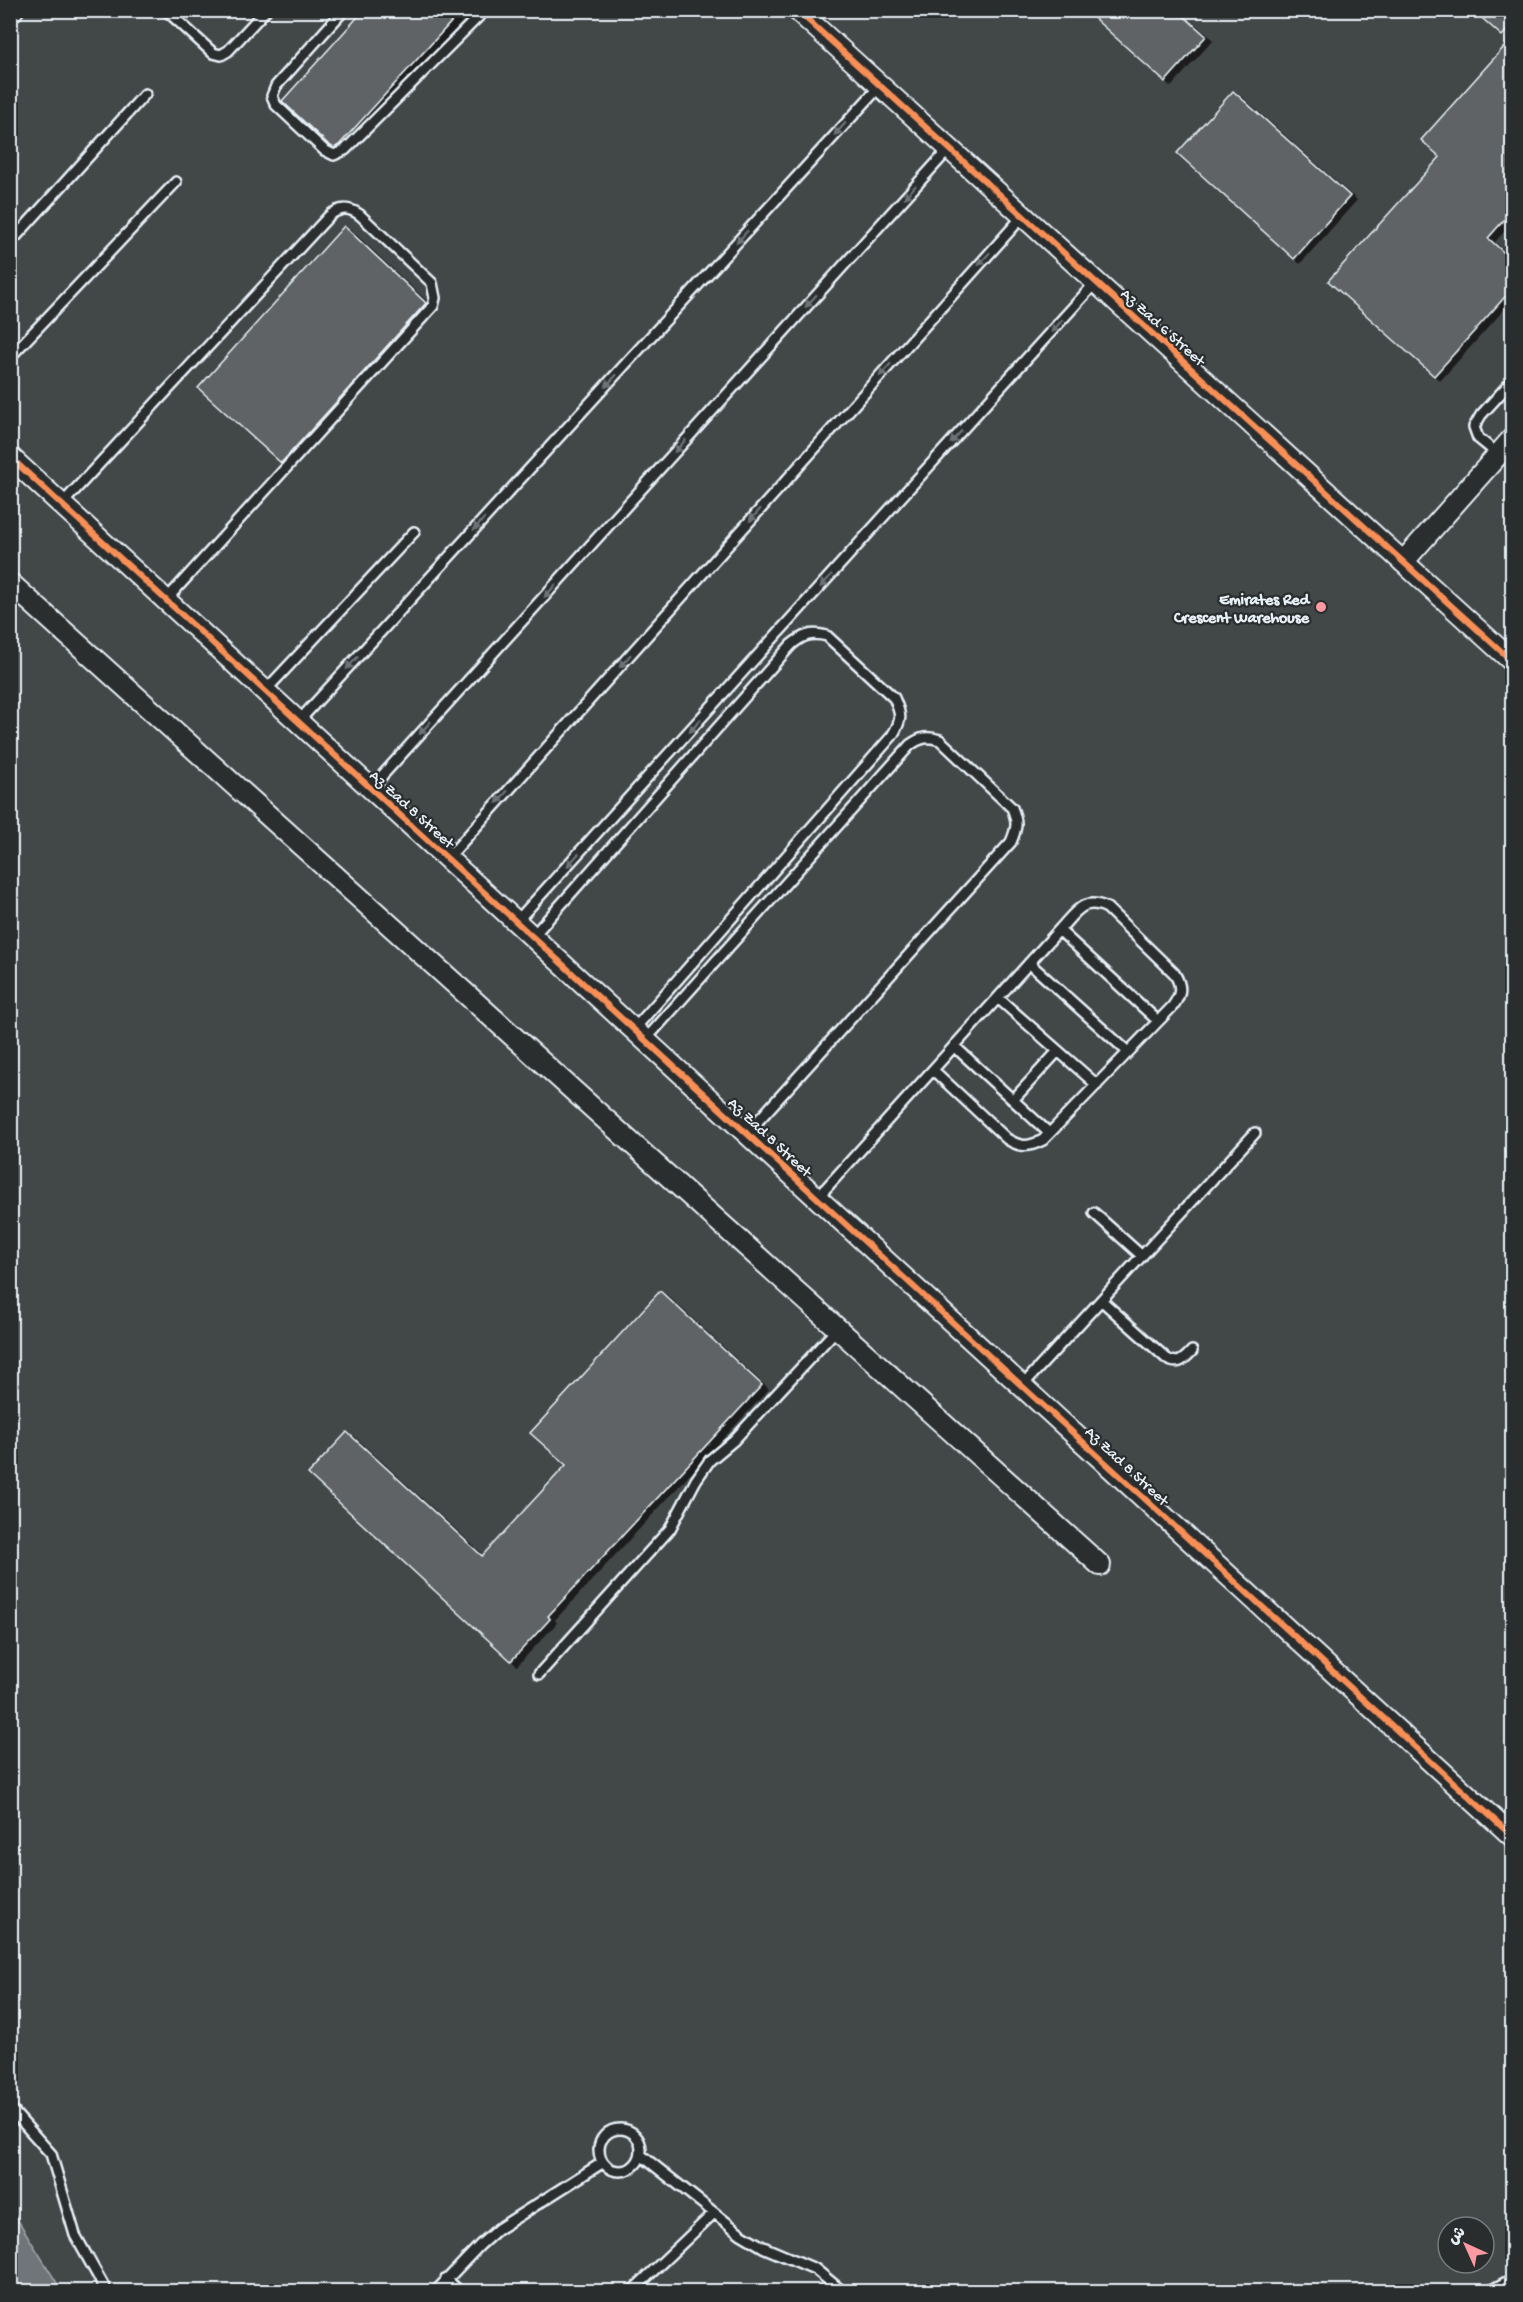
<svg xmlns="http://www.w3.org/2000/svg" width="1523" height="2302" font-family="'Gochi Hand','Playpen Sans Arabic',sans-serif">
	<style>
		.built { fill: #424647; fill-rule: evenodd }
		.water { fill: #707579; stroke: #a0a7ac; stroke-width: 1.5 }
		.building { fill: #5f6365; stroke: #e8f1f8; stroke-width: 1.5; filter: url(#shadow) }
		.lines { fill: none; stroke-linecap: round; stroke-linejoin: round }
		.service-casing { stroke: #e8f1f8; stroke-width: 14 }
		.minor-casing { stroke: #e8f1f8; stroke-width: 24 }
		.service { stroke: #2a2d2e; stroke-width: 9 }
		.minor { stroke: #2a2d2e; stroke-width: 20 }
		.cycleway-casing { stroke: #2a2d2e; stroke-width: 10 }
		.cycleway { stroke: #f78f57; stroke-width: 6 }
		.oneway { fill: #6c7275 }
		.poi-dot { fill: #ff9aa2; stroke: #2a2d2e; stroke-width: 2 }
		.labels { text-anchor: middle; stroke-width: 4.5; stroke-linejoin: round; paint-order: stroke }
		.street-label { font-size: 16px; fill: #e8f1f8; stroke: #2a2d2e }
		.poi-label { font-size: 16px; font-weight: bold; fill: #e8f1f8; stroke: #2a2d2e; text-anchor: end }
	</style>
	<defs>
		<filter id="shadow"><feDropShadow dx="6" dy="4" stdDeviation="0" flood-color="#0009"/></filter>
	</defs>
	<rect width="100%" height="100%" fill="#35393a"/>
	<filter id="ink" filterUnits="userSpaceOnUse"><feTurbulence type="fractalNoise" baseFrequency=".0167" numOctaves="2"/><feDisplacementMap in="SourceGraphic" scale="12" xChannelSelector="R" yChannelSelector="G"/><feConvolveMatrix kernelMatrix="1 2 1 2 8 2 1 2 1" color-interpolation-filters="sRGB"/></filter>
	<g filter="url(#ink)">
		<path class="built" d="M11,11H1512V2291H62L11,2209ZM1448,2227H1484V2263H1448Z"/>
		<path class="water" d="M10,2209H11L62,2291H11Z"/>
		<path class="building" d="M364,10H462L339,145L334,148L328,144L282,101Z
			M1085,10H1177L1206,36L1165,82Z
			M1473,10H1512V24L1502,36Z
			M1512,38V211L1488,238L1512,260V289L1434,376L1328,281L1440,157L1421,140Z
			M1233,91L1350,196L1294,259L1177,153Z
			M344,226L426,303L281,463L198,388Z
			M660,1291L762,1385L548,1616L550,1619L511,1661L308,1474L347,1432L482,1556L566,1465L530,1433Z"/>
		<g class="lines">
			<defs>
				<path id="service" d="M166,10L213,53L221,55L228,51L266,10
					M344,10L276,86L272,96L276,105L324,150L334,155L345,150L485,10
					M10,243L145,94
					M10,357L176,182
					M1499,455L1478,438L1474,427L1481,415L1512,381
					M62,504L329,216C340,207 349,207 360,215L432,283L435,298L433,306L166,600
					M265,691L414,532
					M298,722L880,86
					M371,788L949,149
					M448,858L1023,216
					M517,921L1096,282
					M1059,930L1158,1021
					M533,936L791,645C803,635 811,632 827,636L894,698C902,716 902,720 892,736L635,1028
					M1029,963L1128,1052
					M998,998L1097,1085
					M646,1039L910,745C921,737 928,736 940,740L1012,808C1018,822 1017,828 1011,842L748,1132
					M954,1046L1049,1133
					M1013,1100L1058,1051
					M818,1197L1059,930C1075,913 1083,896 1107,908L1174,973C1182,986 1182,994 1172,1007L1043,1140C1029,1147 1021,1148 1007,1139L933,1070
					M1094,1213L1142,1256
					M1101,1300L1167,1359C1179,1366 1184,1359 1192,1351
					M1022,1386L1255,1133
					M539,1674L670,1529L696,1480L710,1460L734,1440L838,1328
					M10,2108L51,2154L75,2235L107,2292
					M599 2150a21 21 0 1 1 42 0a21 21 0 1 1-42 0Z
					M641,2155L741,2234L763,2247L815,2269L843,2292
					M446,2279L460,2292
					M435,2292L480,2245L498,2229L602,2163
					M631,2292L714,2213
					M1488,2292L1512,2279"/>
				<path id="minor" d="M797,10L1512,661
					M10,13L13,10
					M10,457L1512,1836
					M1403,562L1512,439
					M10,583L1100,1565"/>
			</defs>
			<use href="#service" class="service-casing"/>
			<use href="#minor" class="minor-casing"/>
			<use href="#service" class="service"/>
			<use href="#minor" class="minor"/>
			<defs>
				<path id="cycleway" d="M797,10L1512,661
					M10,457L1512,1836"/>
			</defs>
			<use href="#cycleway" class="cycleway-casing"/>
			<use href="#cycleway" class="cycleway"/>
		</g>
		<defs><path id="oneway-solid" d="M-6-.8H1V-3.2L6.5 0L1 3.2V.8H-6Z" transform="scale(1.5)"/></defs>
		<g class="oneway">
			<use href="#oneway-solid" transform="translate(840 129) rotate(132)"/>
			<use href="#oneway-solid" transform="translate(910 192) rotate(132)"/>
			<use href="#oneway-solid" transform="translate(742 237) rotate(132)"/>
			<use href="#oneway-solid" transform="translate(984 259) rotate(132)"/>
			<use href="#oneway-solid" transform="translate(811 301) rotate(132)"/>
			<use href="#oneway-solid" transform="translate(1057 326) rotate(132)"/>
			<use href="#oneway-solid" transform="translate(885 370) rotate(132)"/>
			<use href="#oneway-solid" transform="translate(611 381) rotate(132)"/>
			<use href="#oneway-solid" transform="translate(956 437) rotate(132)"/>
			<use href="#oneway-solid" transform="translate(680 446) rotate(132)"/>
			<use href="#oneway-solid" transform="translate(755 515) rotate(132)"/>
			<use href="#oneway-solid" transform="translate(479 524) rotate(132)"/>
			<use href="#oneway-solid" transform="translate(826 581) rotate(132)"/>
			<use href="#oneway-solid" transform="translate(550 591) rotate(132)"/>
			<use href="#oneway-solid" transform="translate(625 661) rotate(132)"/>
			<use href="#oneway-solid" transform="translate(352 663) rotate(133)"/>
			<use href="#oneway-solid" transform="translate(695 726) rotate(132)"/>
			<use href="#oneway-solid" transform="translate(425 728) rotate(132)"/>
			<use href="#oneway-solid" transform="translate(502 797) rotate(132)"/>
			<use href="#oneway-solid" transform="translate(573 860) rotate(132)"/>
		</g>
	</g>
	<circle class="poi-dot" cx="1321" cy="607" r="6"/>
	<g class="labels">
		<g class="street-label">
			<text transform="translate(1164 326) rotate(42)" y="6">Az Zad 6 Street</text>
			<text transform="translate(413 808) rotate(42)" y="6">Az Zad 8 Street</text>
			<text transform="translate(771 1136) rotate(43)" y="6">Az Zad 8 Street</text>
			<text transform="translate(1128 1465) rotate(43)" y="6">Az Zad 8 Street</text>
		</g>
		<g class="poi-label">
			<text x="1309" y="604">Emirates Red<tspan x="1309" dy="18">Crescent Warehouse</tspan></text>
		</g>
	</g>
	<rect width="1523" height="2302" fill="none" stroke="#2a2d2e" stroke-width="36"/>
	<rect x="18" y="18" width="1487" height="2266" fill="none" stroke="#e8f1f8" stroke-width="2" filter="url(#ink)"/>
	<g transform="translate(1466 2245) rotate(315)"><circle r="28" fill="#2a2d2e" stroke="#767b7f" stroke-width="1.5"/>
	<path d="M0-4.5L10 22L0 15L-10 22Z" fill="#ff9aa2"/>
	<text y="-9" font-size="16" font-weight="bold" text-anchor="middle" fill="#e8f1f8">ش</text>
	</g>
</svg>
